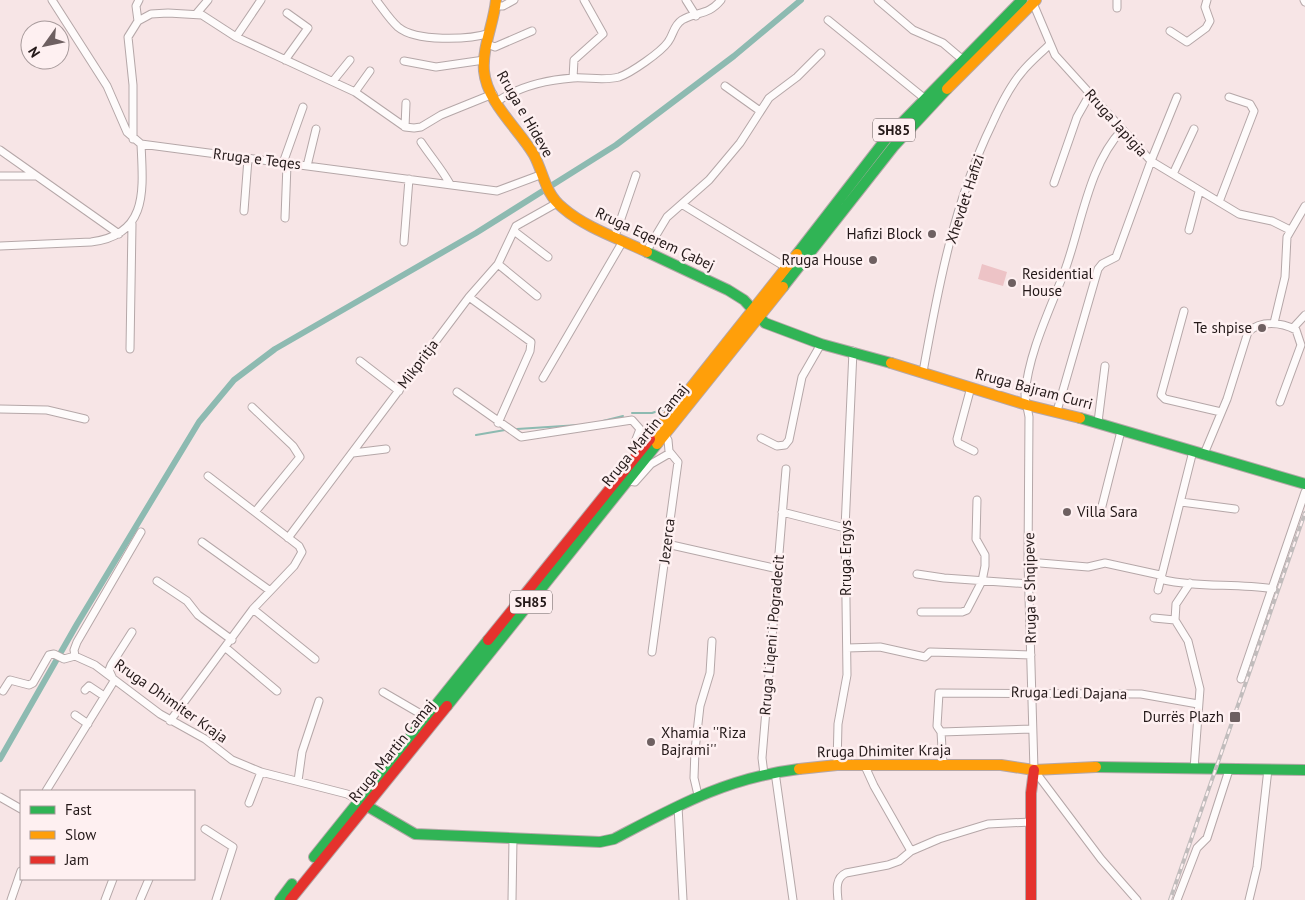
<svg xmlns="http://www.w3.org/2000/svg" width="1305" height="900" font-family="'PT Sans',sans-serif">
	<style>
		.green { fill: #edc3c6 }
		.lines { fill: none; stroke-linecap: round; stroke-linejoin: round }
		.stream { stroke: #8dbab1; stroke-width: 2 }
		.canal { stroke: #8dbab1; stroke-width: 6 }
		.street-casing { stroke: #b5a7a8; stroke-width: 9 }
		.fast-casing { stroke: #b5a7a8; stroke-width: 12 }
		.slow-casing { stroke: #b5a7a8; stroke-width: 12 }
		.jam-casing { stroke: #b5a7a8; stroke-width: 12 }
		.street { stroke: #fefbfb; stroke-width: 7 }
		.fast { stroke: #30b455; stroke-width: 10 }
		.slow { stroke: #ff9f0a; stroke-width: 10 }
		.jam { stroke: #e5322d; stroke-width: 10 }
		.rail-casing { stroke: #c1bcbc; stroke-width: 4 }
		.rail { stroke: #fef0f1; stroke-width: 2; stroke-dasharray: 5.5; stroke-linecap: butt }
		.poi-dot { fill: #6e6061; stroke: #fef0f1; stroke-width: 2 }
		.labels { text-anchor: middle; stroke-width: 5; stroke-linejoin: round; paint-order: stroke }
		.shield { fill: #fef0f1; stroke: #655a5a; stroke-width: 1 }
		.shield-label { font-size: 14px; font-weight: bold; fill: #241919 }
		.street-label { font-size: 15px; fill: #241919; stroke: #fef0f1 }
		.poi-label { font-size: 15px; fill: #241919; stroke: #fef0f1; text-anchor: end }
	</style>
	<rect width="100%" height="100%" fill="#f7e5e6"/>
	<path class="green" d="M982,264L1007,272L1003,286L978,279Z"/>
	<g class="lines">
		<path class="stream" d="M632,413H652L664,409
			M603,421L623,416
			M517,429L579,425
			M476,435L505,430"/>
		<path class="canal" d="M0,759L77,624L199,422L234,380L275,349L476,233L616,145L734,56L801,0"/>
		<defs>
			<path id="street" d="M52,0L107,86L127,132L141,144L497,191L540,175
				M376,0C383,9 390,20 398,27C416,42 468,40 490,33
				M686,0L696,16
				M878,0L913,30L943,43L963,60
				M1117,0V8
				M1304,0L1305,2
				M1033,3L1055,55L1151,161L1239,214L1272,221L1290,230
				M495,6H503L514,0
				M197,13L208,0
				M828,20L924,98
				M138,21L136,6L139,0
				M1170,31L1187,42L1206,28L1210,21L1205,7L1207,0
				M236,37L261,0
				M487,44L495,47L532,31
				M285,60L308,28L287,13
				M404,61L436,67L484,60
				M573,78L574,60L603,34L584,0
				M333,81L350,60
				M725,86L760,111
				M355,92L370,71
				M498,101C520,86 546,80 573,78C588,77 604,81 619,77C631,73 661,52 668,42C674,34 673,26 682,20C697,11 708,16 721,0
				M405,127L406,103
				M1122,130C1089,164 1081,226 1065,270C1050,310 1029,351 1025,394C1025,401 1028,410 1029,417L1028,562L1034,770L1101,859L1137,900
				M133,139V85L128,37L138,21L151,14L168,13L202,15L236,37L355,92L405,127L414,128L421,127L441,115L493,94
				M421,142C431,157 441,168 450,184
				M0,150L119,234
				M283,163L303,107
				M307,166L316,129
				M1173,174L1194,129
				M0,176H36
				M1054,183L1077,117L1090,94
				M1219,202L1254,111L1250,104L1229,97
				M683,205L787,268
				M244,211L248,159
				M285,218L287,164
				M1189,230L1199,192
				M514,231L548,257
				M615,236L636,175
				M404,242L409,179
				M0,246L91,242C149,235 143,189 141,144
				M646,252L667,217L709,180L740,143L769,98L797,77L821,53
				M498,264L537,296
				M469,297L531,342L530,351L498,423
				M1184,311L1161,395L1165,399L1221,412
				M1274,323L1285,277L1287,237L1305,206
				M1293,328L1305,315
				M130,349L132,224
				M360,361L399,391
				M923,372C938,288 954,202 992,124C1000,106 1009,87 1022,72C1030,62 1040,54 1049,45
				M543,378L623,241
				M971,387L957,439L958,443L974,451
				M457,392L521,437L632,420L640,429L635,442L638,453
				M252,407L293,446L300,457L255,512
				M0,409L47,410L85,419
				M1057,411L1098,269L1102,264L1116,257L1151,161L1177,97
				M1098,422L1105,366
				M761,438L777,446L785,445L789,440L802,377L821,344
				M353,453L386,449
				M1204,454L1227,399L1248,332C1261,320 1281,322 1296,330L1301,345L1280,402
				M628,481L635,482L651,464L670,453
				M1181,502L1235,509
				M782,512L845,528
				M1100,514L1121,431
				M141,532L77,642L74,650L75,656L95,665L160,714L205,739L232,760L261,772L347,794L359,800
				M288,538L469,297L498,264L516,226L557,203
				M202,542L269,590
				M667,544L778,569
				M1028,562L1088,567L1105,563L1160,575L1164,580C1199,588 1237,583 1273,589
				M917,574L944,578L1030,584
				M157,581L187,601L198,615L232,640
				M1158,590L1193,451
				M253,609L315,659
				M921,612H962L967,610L982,581L985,566V555L976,539L977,500
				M1154,618L1175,620L1188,641L1200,689L1194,769
				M1175,620L1176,604L1190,583
				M226,648L277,691
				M847,648L880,647L925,657L930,652L1031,655
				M652,652L678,462L669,451L668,440L665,435
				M1241,679L1305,492
				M85,690L89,686L104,696
				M3,691L10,680L29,685L33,683L49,655L54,654L64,659L75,656
				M383,692L426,717
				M75,715L88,724
				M170,721L253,609L294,566L302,552L299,546L208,476
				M941,732L1032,729
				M864,764L874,786L911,851
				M943,764L941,732L937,726L939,693L1141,694L1198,704
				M837,765L838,724L847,675L845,528L853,351
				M775,772L793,900
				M764,774L762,758L786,469
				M298,781L302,752L319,701
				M46,791L114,681L109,670L111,665L132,632
				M698,795L694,778L695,750L700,706L710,673L712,641
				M0,797L21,809
				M249,803L261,772
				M678,806L683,900
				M205,829L233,847L216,900
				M11,900L21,871
				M105,900L113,879
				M140,900L149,879
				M512,900L513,839
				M838,900C837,890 835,878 846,873L888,865L899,861L911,851L939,839L988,824L1031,822
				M1177,900L1197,848L1207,838L1229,770
				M1249,900L1257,867L1268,769"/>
			<path id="fast" d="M647,252L728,290L744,300L765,323L821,344L891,363
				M797,254L886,139L1022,0
				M783,287L894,146L947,89
				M1080,418L1305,484
				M447,706L657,444
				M1096,767L1305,770
				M367,806L415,834L600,842L614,839C677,806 726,778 799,769
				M314,857L488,640
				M280,900L292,884"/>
			<path id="slow" d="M496,0C494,23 482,47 484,71C487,103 519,129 534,155C544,174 545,194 563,208C586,228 620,239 647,252
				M947,89L1036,0
				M891,363L1027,405L1080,418
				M650,439L797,254
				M657,444L783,287
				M799,769L837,765H1001L1034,770L1096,767"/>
			<path id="jam" d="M488,640L650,439
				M290,900L447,706
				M1031,900V793L1034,770"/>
		</defs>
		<use href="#street" class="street-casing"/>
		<use href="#fast" class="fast-casing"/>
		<use href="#slow" class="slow-casing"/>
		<use href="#jam" class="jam-casing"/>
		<use href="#street" class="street"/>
		<use href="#fast" class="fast"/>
		<use href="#slow" class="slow"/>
		<use href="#jam" class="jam"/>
		<defs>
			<path id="rail" d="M1170,900L1305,513"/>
		</defs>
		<use href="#rail" class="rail-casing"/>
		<use href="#rail" class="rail"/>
	</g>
	<g class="poi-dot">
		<circle cx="932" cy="234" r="5"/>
		<circle cx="873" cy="260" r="5"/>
		<circle cx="1012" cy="283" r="5"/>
		<circle cx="1262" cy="328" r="5"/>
		<circle cx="1067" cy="512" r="5"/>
		<rect x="1229" y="711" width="12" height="12" rx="2.5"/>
		<circle cx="651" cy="742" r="5"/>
	</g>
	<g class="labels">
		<g class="shield">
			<rect x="873" y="118.5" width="42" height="23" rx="4"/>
			<rect x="510" y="590.5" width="42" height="23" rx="4"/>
		</g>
		<g class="shield-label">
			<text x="894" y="135">SH85</text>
			<text x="531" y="607">SH85</text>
		</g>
		<g class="street-label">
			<text transform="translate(525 114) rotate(60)" y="5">Rruga e Hideve</text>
			<text transform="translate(1116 123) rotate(48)" y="5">Rruga Japigia</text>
			<text transform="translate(257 159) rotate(7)" y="5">Rruga e Teqes</text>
			<text transform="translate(965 199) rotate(-72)" y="5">Xhevdet Hafizi</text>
			<text transform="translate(655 239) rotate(25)" y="5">Rruga Eqerem Çabej</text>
			<text transform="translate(418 364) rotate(-53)" y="5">Mikpritja</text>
			<text transform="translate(1034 389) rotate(15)" y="5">Rruga Bajram Curri</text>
			<text transform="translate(645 435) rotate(-51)" y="5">Rruga Martin Camaj</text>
			<text transform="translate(667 541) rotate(-83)" y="5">Jezerca</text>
			<text transform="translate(846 558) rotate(-90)" y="5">Rruga Ergys</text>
			<text transform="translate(1030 588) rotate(-91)" y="5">Rruga e Shqipeve</text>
			<text transform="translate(772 635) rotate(-85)" y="5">Rruga Liqeni i Pogradecit</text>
			<text transform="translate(1069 693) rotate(1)" y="5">Rruga Ledi Dajana</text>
			<text transform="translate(171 701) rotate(35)" y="5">Rruga Dhimiter Kraja</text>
			<text transform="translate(392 751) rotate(-51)" y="5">Rruga Martin Camaj</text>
			<text transform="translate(884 751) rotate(-1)" y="5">Rruga Dhimiter Kraja</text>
		</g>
		<g class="poi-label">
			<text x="922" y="239">Hafizi Block</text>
			<text x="863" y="265">Rruga House</text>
			<text x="1022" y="279" text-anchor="start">Residential<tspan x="1022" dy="17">House</tspan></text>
			<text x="1252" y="333">Te shpise</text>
			<text x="1077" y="517" text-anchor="start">Villa Sara</text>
			<text x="1224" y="722">Durrës Plazh</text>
			<text x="661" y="738" text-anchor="start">Xhamia ''Riza<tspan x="661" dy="17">Bajrami''</tspan></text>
		</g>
	</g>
	<rect x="20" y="790" width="175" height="90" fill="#fef0f1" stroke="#a79a9b"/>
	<rect x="30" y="806" width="25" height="8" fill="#30b455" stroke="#a79a9b"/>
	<text x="65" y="815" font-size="15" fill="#241919">Fast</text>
	<rect x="30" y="831" width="25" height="8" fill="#ff9f0a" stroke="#a79a9b"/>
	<text x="65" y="840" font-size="15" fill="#241919">Slow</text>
	<rect x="30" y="856" width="25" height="8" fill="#e5322d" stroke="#a79a9b"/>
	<text x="65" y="865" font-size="15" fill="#241919">Jam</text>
	<g transform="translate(45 45) rotate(237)"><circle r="24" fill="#fef0f1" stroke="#a79a9b"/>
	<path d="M0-4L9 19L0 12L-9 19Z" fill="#6e6061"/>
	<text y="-8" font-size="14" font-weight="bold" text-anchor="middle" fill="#241919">N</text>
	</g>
</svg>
